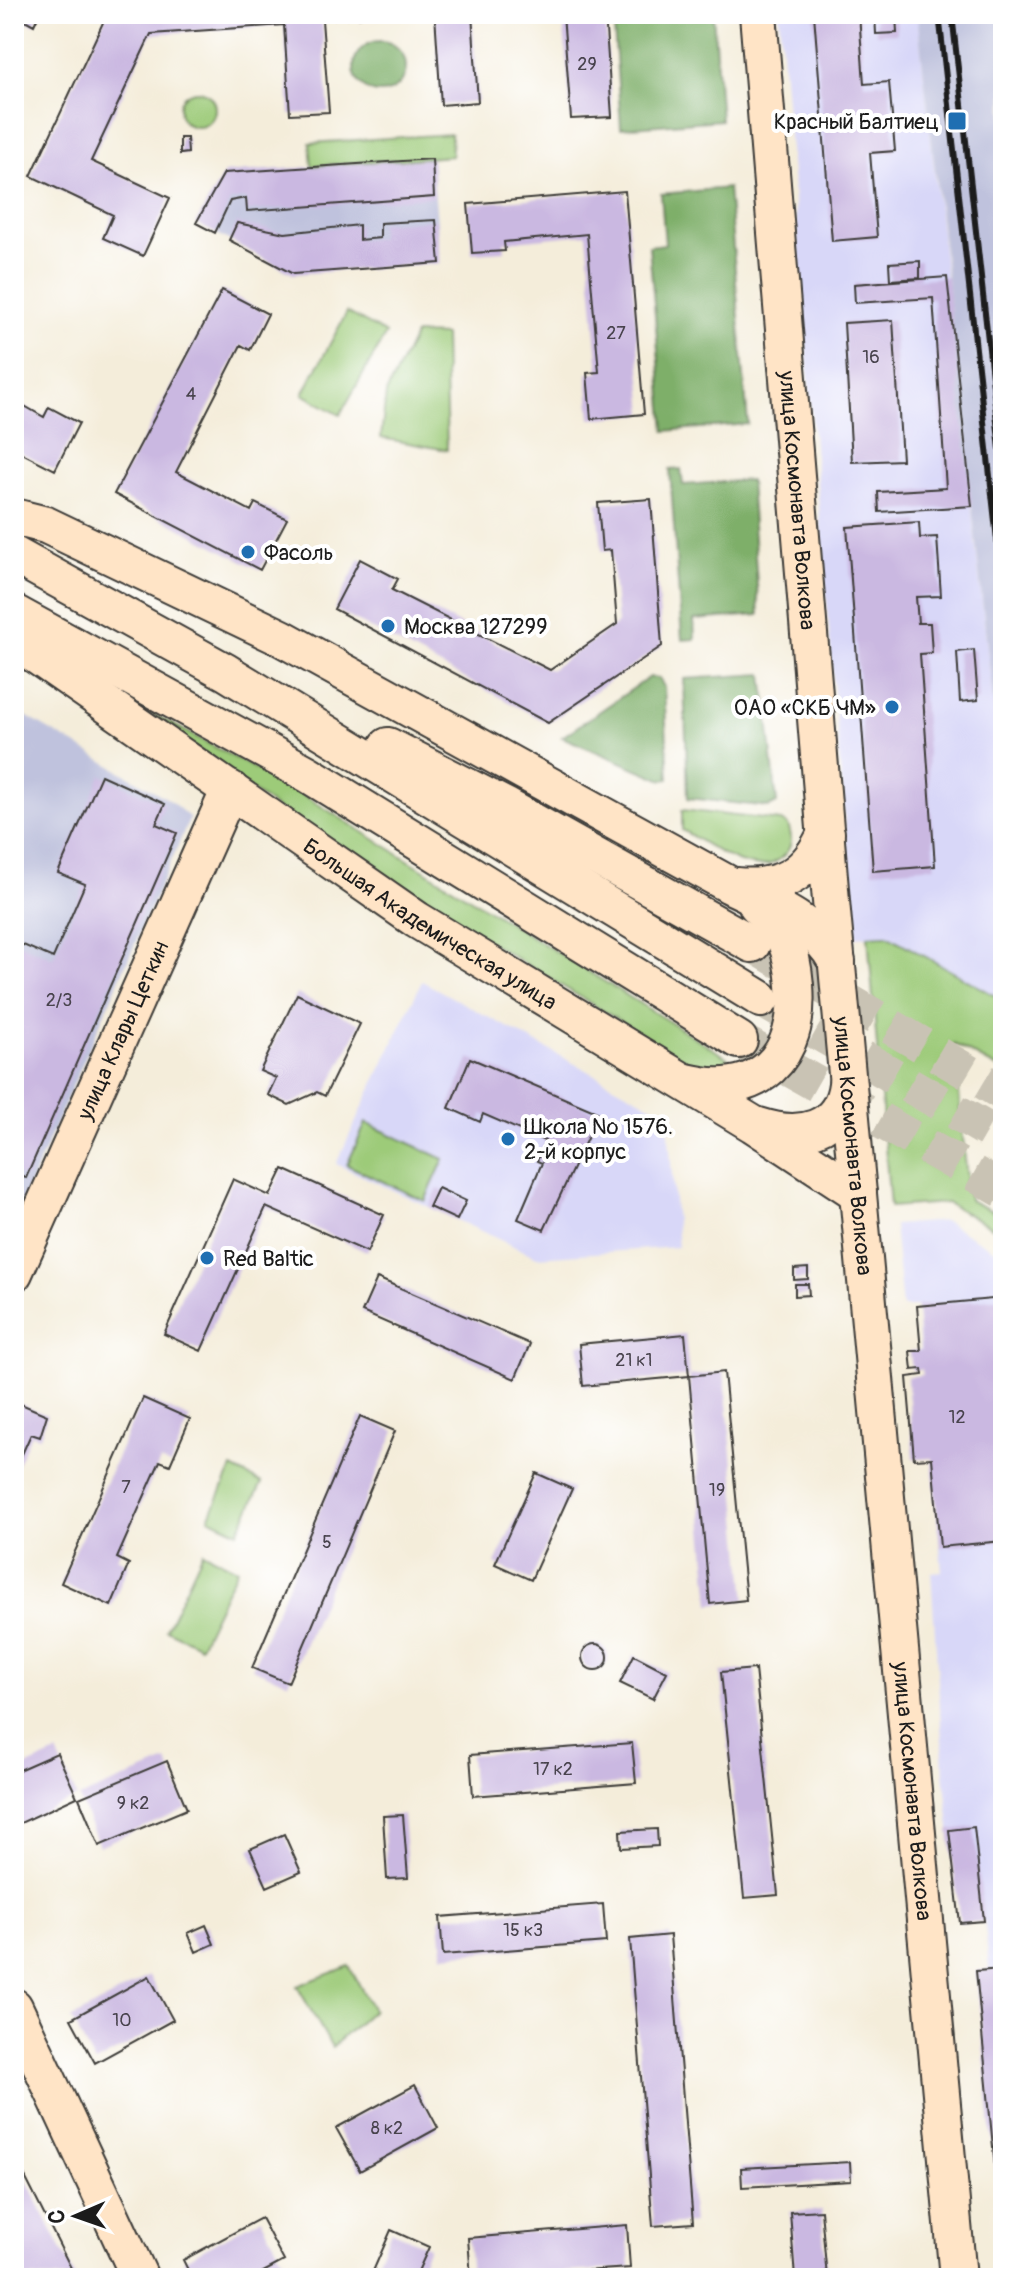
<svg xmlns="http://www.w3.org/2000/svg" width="1017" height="2292" font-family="Pangolin,sans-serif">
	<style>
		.built { fill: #d8d7f8 }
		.industrial { fill: #bfc2dd }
		.green { fill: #9dcb79; stroke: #5c744a; stroke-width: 2 }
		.forest { fill: #7eaf69; stroke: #4d6642; stroke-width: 2 }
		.building { fill: #cab8e1 }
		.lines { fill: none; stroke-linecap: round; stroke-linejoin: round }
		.secondary-tunnel { stroke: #c9c3b4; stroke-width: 36; stroke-dasharray: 36 18; stroke-linecap: butt }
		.secondary-casing { stroke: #3c3b38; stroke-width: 40 }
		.secondary { stroke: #ffe4c6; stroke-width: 36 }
		.rail { stroke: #1c1c1c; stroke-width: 6 }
		.poi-dot { fill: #1f6fb2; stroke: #fff; stroke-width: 3 }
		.labels { text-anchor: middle; stroke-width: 8; stroke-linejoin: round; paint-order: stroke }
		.number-label { font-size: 18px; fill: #48434d }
		.poi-label { font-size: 22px; fill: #1c1c1c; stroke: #fff; text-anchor: start }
		.street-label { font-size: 22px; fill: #1c1c1c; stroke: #fff }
	</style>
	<rect width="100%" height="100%" fill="#fff"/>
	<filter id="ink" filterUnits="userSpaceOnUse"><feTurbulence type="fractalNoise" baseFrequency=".0125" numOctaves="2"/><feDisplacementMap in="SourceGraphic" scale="16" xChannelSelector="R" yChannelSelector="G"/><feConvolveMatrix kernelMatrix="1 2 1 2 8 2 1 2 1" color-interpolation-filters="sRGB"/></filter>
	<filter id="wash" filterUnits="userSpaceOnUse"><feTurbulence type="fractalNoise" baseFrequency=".006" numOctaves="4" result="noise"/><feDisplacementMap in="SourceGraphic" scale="32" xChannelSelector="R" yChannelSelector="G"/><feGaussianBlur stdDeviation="1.8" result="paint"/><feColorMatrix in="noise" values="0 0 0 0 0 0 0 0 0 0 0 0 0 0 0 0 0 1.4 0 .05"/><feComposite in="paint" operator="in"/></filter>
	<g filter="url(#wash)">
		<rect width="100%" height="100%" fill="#f4edda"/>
		<path class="built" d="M779,14H917L1003,792V1000L888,935L854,937Z
			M422,981L667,1114L678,1247L537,1257L336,1164Z
			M945,1221L1003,1255V2252L976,1971L989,1970L986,1934L984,1921L960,1923L944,1772L931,1572L942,1571L932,1458L914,1459L907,1377L923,1375L922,1369L912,1370L910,1351L920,1350L917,1307H902L894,1225Z"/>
		<path class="industrial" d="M917,14H1003V792L947,277Z
			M432,159L440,263L293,274L196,223L224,173Z
			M14,709L168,799L190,818L14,1220Z"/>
		<path class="green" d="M179 109a18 18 0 1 1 36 0a18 18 0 1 1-36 0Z
			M451,134L452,156L312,166L310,143Z
			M347,312L386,334L340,415L303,394Z
			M415,334L444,335L447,450L381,438L386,393Z
			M146,710L300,793L744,1068L702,1069L688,1062L330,846L235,779Z
			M682,810L781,821L788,825C792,836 793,845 785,854C758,886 708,844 682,830Z
			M887,935L1003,1000V1071L954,1044L969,1200L1003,1216V1233L947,1203L890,1207L868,936Z
			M366,1123L444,1159L425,1201L347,1165Z
			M232,1468L262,1483L238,1532L209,1518Z
			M203,1552L237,1569L200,1646L166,1630Z
			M349,1966L373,2010L332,2047L297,1986Z"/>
		<path class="forest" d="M613,14H713L721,120L621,128Z
			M354 67a26 26 0 1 1 52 0a26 26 0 1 1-52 0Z
			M728,188L748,424L665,431L649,246L665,244L661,194Z
			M681,469L683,485L750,480L759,615L694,620L695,639L682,640L670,470Z
			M763,674L777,803L769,807L688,798L684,679Z
			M650,677L659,678L664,687L669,779L663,780L562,737Z"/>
		<g id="blocks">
			<path class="building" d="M14,14H39L34,25Z
				M107,14H375V16L322,20L329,112L290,114L284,25L151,34L91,161L170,198L143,256L103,238L113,215L31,176Z
				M435,14H472L478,102L441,105Z
				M563,14H605L612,117L571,119Z
				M814,14H859L864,84L889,82L895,151L870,153L877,237L832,241Z
				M875,14H896L897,33L876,34Z
				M180,138H187L188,153L180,154Z
				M432,159L434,197L247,211L246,198L230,201L215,233L196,223L224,173Z
				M625,191L644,414L591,419L587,373L599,372L587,234L504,242L505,251L472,253L468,204Z
				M436,220L440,263L293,274L229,240L237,223L285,233L359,225V240L380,238V223Z
				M920,261V278L890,280L889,263Z
				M947,277L972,506L879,512L878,492L946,488L933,298L855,303L854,284Z
				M222,290L268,314L250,350L241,345L176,472L251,511L255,503L287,519L260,570L114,494Z
				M893,320L902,460L852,462L844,323Z
				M14,400L44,417L49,407L79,423L55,470L14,449Z
				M651,499L662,646L548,723L334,609L360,559L398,579L392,590L550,670L617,624L611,550L602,551L598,503Z
				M919,522L920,538L937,537L941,596L916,597L918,623H930L932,653L920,654L935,866L873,871L847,527Z
				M974,650L978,700L960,702L957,652Z
				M101,775L165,804L156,824L177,833L26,1178L14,1173V1054L18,1044L14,1042V941L53,958L85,884L58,873Z
				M297,994L360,1024L325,1096L317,1092L289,1105L268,1095L276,1078L260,1071Z
				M470,1058L599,1113L544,1230L518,1219L542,1163L537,1161L545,1141L483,1114L480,1122L449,1108Z
				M283,1169L384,1215L367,1252L266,1207L201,1351L164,1334L233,1179L270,1196Z
				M438,1188L466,1201L457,1220L429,1207Z
				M808,1268V1279L794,1280V1269Z
				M377,1278L530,1344L515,1379L362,1312Z
				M795,1284H808L809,1295L795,1296Z
				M1003,1298V1541L940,1547L932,1458L914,1459L907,1377L923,1375L922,1369L912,1370L910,1351H921L917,1306Z
				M685,1334L689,1376L583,1386L579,1344Z
				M724,1372L746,1600L710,1604L689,1376Z
				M143,1398L190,1419L170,1465L160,1461L117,1558L129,1564L111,1606L61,1583Z
				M14,1401L47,1415L40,1437L31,1434L14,1472Z
				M360,1416L395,1431L288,1683L252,1668Z
				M536,1473L572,1489L531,1580L495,1564Z
				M582 1657a13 13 0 1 1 26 0a13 13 0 1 1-26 0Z
				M634,1655L667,1672L653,1699L620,1683Z
				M755,1669L778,1895L744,1898L721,1672Z
				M632,1743L636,1783L473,1796L470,1755Z
				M57,1753L77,1797L14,1826V1772Z
				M167,1761L187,1809L99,1846L79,1798Z
				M403,1815L408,1878L387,1879L383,1816Z
				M974,1827L984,1921L960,1923L949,1830Z
				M657,1829L658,1846L621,1848L620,1831Z
				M284,1834L301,1872L267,1887L250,1849Z
				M603,1904L606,1942L443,1955L440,1917Z
				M206,1925L214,1944L196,1952L188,1933Z
				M670,1935L693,2223L653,2226L630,1939Z
				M1003,1969V2230H1001L976,1971Z
				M149,1976L173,2020L95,2063L71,2019Z
				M415,2085L438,2128L360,2171L336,2128Z
				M14,2155L76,2278H26L14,2254Z
				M850,2162L851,2181L742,2187L741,2168Z
				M821,2210L827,2278H795L790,2212Z
				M261,2218L284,2261L252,2278H192L183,2260Z
				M627,2225L630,2268L471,2278L468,2238Z
				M391,2230L429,2247L415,2278H370Z"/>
		</g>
	</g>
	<g filter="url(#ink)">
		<use href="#blocks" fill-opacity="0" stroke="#3c3b38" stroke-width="2"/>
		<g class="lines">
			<path class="secondary-tunnel" d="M752,944L1003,1093
				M769,1004L1003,1139
				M739,1040L1003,1190"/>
			<defs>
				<g id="secondary">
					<path id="s1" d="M758,14L831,901L958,2278"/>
					<path d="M14,517L46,525L282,638L730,885C772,906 814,920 837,962"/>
					<path d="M14,555L226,672L761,999"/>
					<path d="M14,613L308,774L739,1040"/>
					<path id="s2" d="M14,640L417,920L753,1124L858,1193"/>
					<path d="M388,746L505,806L752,944"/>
					<path d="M736,886C781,890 808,874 826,833"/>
					<path d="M686,1082C759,1100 801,1057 795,985C792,950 785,928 757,905"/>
					<path d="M759,1126C799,1139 841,1132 847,1084"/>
					<path id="s3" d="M14,1273L230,789"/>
					<path d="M14,2007L140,2278"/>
				</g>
			</defs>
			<use href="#secondary" class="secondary-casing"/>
			<use href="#secondary" class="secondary"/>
			<path class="rail" d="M939,14L1003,594
				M952,14L1003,476"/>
		</g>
	</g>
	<g class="poi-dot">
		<rect x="947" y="111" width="20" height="20" rx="4"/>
		<circle cx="248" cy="552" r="8"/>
		<circle cx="388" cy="626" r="8"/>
		<circle cx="892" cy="707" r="8"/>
		<circle cx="508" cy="1139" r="8"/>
		<circle cx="207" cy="1258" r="8"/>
	</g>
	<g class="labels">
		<g class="number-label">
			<text x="587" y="70">29</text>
			<text x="616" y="339">27</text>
			<text x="871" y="363">16</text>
			<text x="191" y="400">4</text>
			<text x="59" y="1006">2/3</text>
			<text x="634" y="1366">21 к1</text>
			<text x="957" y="1423">12</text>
			<text x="126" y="1493">7</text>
			<text x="717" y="1496">19</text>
			<text x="327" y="1548">5</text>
			<text x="553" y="1775">17 к2</text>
			<text x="133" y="1809">9 к2</text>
			<text x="523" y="1936">15 к3</text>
			<text x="122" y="2026">10</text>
			<text x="387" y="2134">8 к2</text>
		</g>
		<g class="poi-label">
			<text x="939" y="129" text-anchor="end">Красный Балтиец</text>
			<text x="264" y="560">Фасоль</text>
			<text x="404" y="634">Москва 127299</text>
			<text x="876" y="715" text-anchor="end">ОАО «СКБ ЧМ»</text>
			<text x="524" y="1134">Школа № 1576.<tspan x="524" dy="25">2-й корпус</tspan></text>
			<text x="223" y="1266">Red Baltic</text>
		</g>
		<g class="street-label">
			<text dy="8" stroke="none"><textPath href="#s1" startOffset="488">улица Космонавта Волкова</textPath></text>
			<text dy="8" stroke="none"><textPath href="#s2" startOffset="504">Большая Академическая улица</textPath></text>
			<text dy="8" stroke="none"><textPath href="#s3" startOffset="266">улица Клары Цеткин</textPath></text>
			<text dy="8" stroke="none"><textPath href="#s1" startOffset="1136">улица Космонавта Волкова</textPath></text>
			<text dy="8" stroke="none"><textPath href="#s1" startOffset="1784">улица Космонавта Волкова</textPath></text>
		</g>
	</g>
	<rect width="1017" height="2292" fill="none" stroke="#fff" stroke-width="48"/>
	<g transform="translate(76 2216) rotate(268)" stroke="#ffffff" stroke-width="6" paint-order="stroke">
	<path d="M0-6L14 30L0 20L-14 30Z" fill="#1c1c1c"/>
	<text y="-12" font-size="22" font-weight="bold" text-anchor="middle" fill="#1c1c1c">С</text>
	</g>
</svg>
